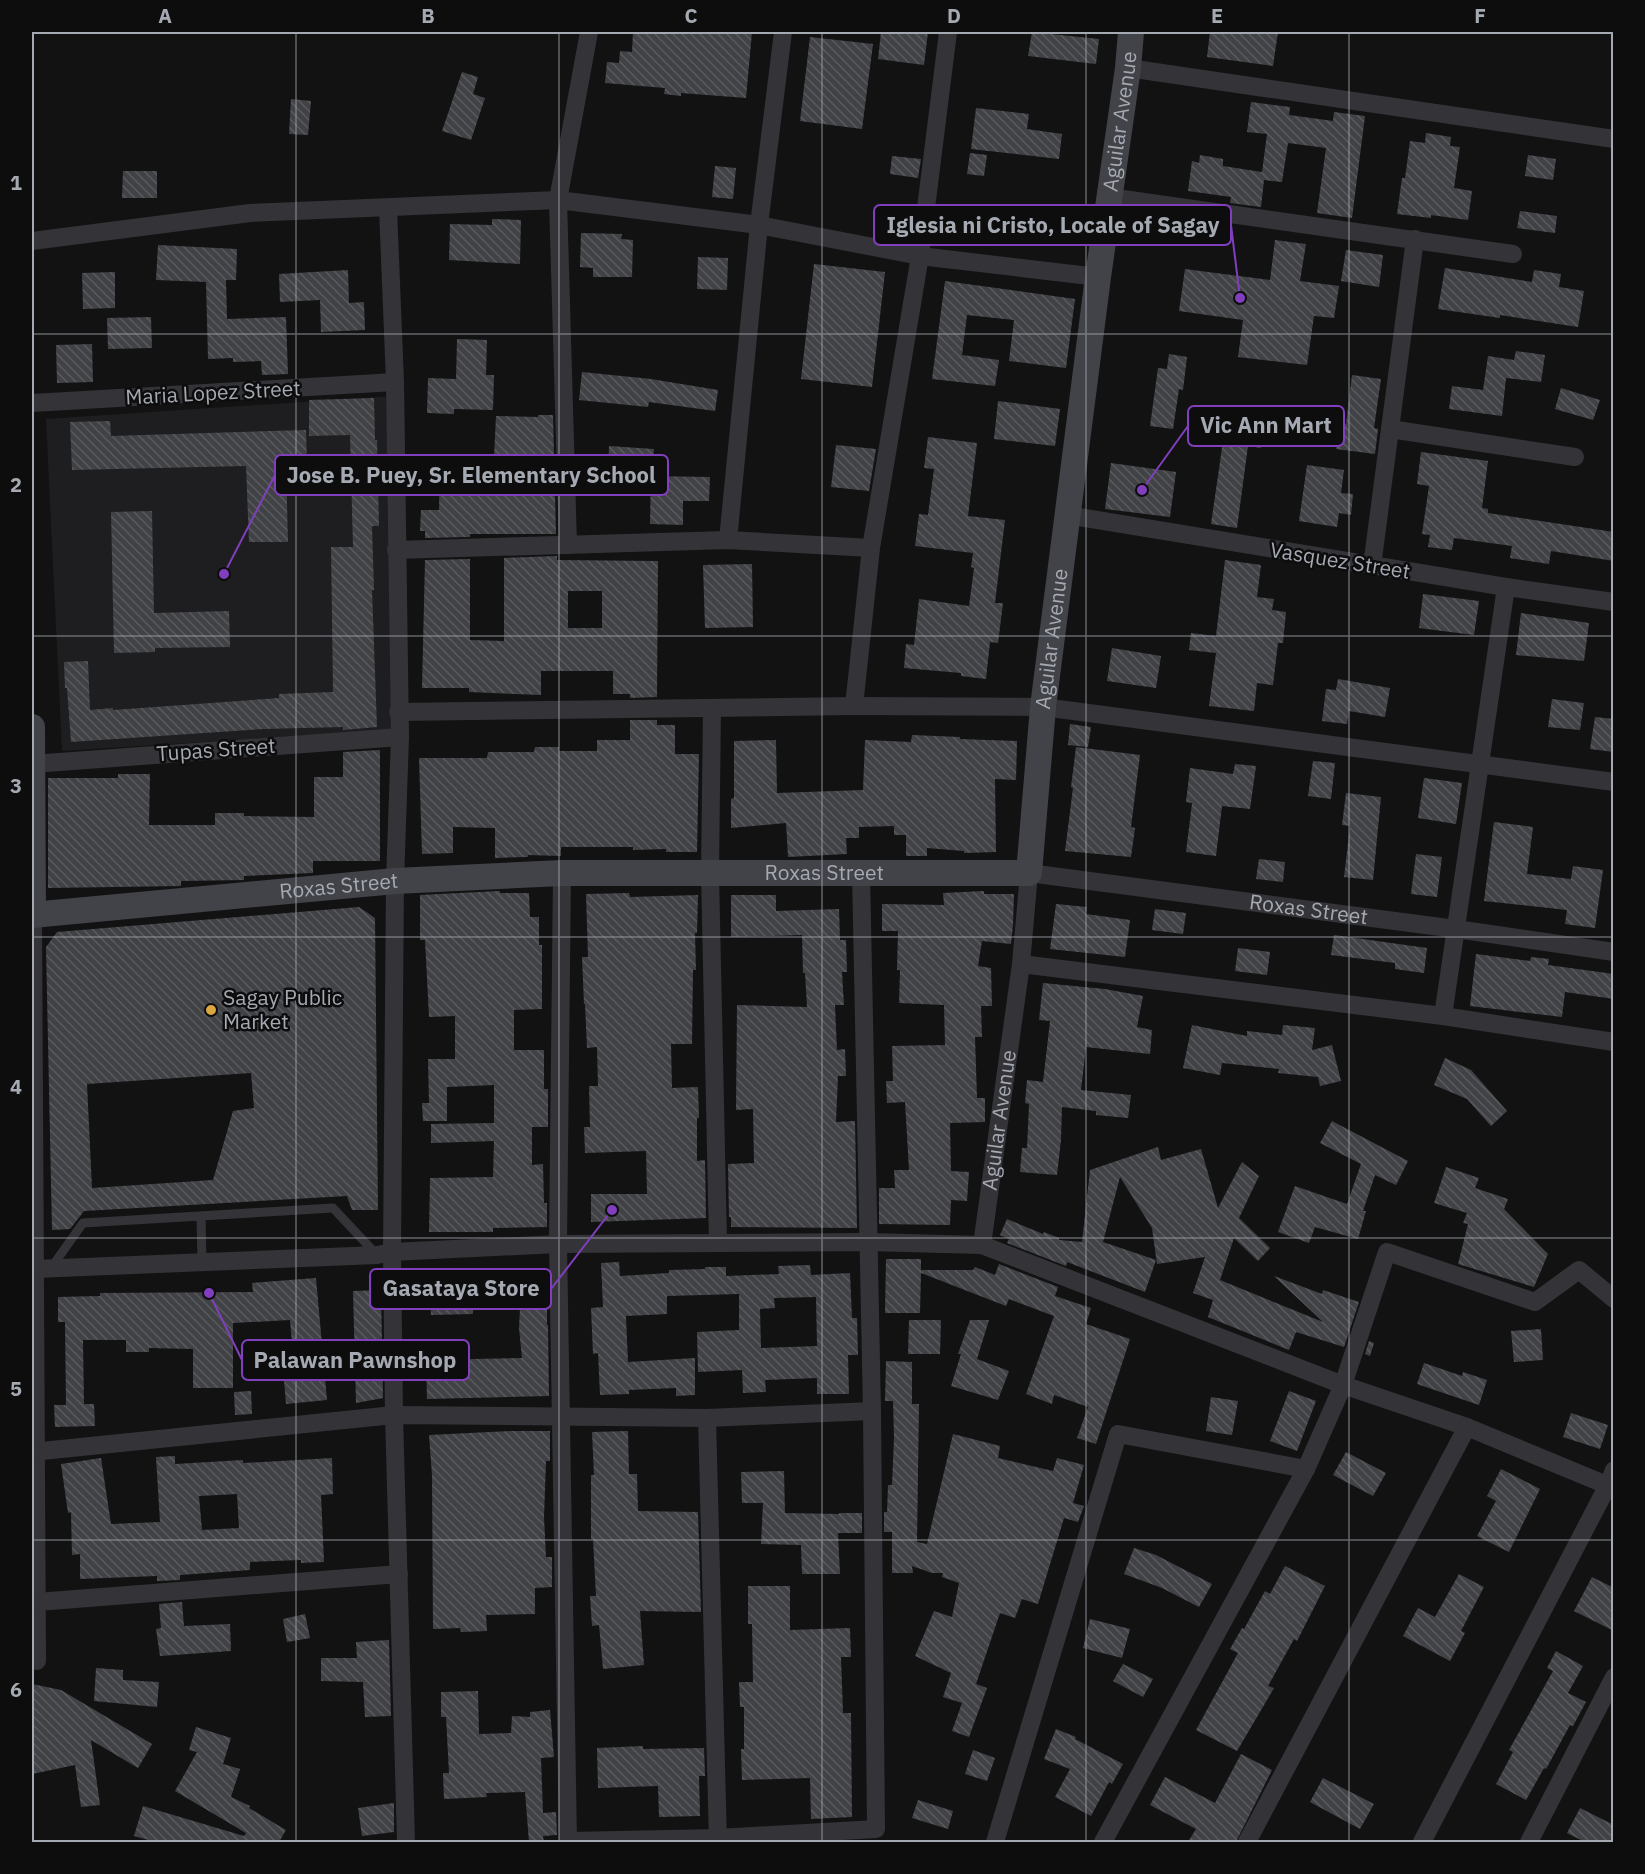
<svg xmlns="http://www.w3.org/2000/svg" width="1645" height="1874" font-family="'IBM Plex Sans',sans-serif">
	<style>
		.built { fill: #1e1e20 }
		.building { fill: url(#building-back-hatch); fill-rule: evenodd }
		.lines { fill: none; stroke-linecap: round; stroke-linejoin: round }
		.lane { stroke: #343438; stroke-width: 9 }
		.street { stroke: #343438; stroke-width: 18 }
		.secondary { stroke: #424348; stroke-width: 26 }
		.grid { fill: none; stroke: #a5a9b2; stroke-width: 1.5; stroke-opacity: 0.55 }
		.poi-dot { fill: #dca641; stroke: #0d0d0e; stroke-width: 2 }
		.labels { text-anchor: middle; stroke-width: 5; stroke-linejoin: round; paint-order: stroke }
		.street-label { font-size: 21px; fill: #a5a9b2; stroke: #0d0d0e }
		.poi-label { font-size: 21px; fill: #a5a9b2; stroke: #0d0d0e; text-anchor: start }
		.leader { fill: none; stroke: #813fbd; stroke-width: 2 }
		.callout-dot { fill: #813fbd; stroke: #0d0d0e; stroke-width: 2 }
		.callout { fill: #0d0d0e; stroke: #813fbd; stroke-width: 2 }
		.callout-label { font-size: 22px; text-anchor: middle; font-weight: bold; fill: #a5a9b2 }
		.neatline { fill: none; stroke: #a5a9b2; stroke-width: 2 }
		.grid-label { font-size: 20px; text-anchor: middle; font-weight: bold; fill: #a5a9b2 }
	</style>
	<defs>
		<pattern id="building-back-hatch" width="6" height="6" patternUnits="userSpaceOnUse" patternTransform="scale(1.5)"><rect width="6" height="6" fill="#414246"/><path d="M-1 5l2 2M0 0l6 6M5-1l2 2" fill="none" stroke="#595a5e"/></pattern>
	</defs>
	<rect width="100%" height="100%" fill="#121213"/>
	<path class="built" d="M394,396L393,730L62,751L46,419Z"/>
	<path class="building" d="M633,32H752L746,98L681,93V96L664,94L665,88L605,83L607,62L619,63L620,51L632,52Z
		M881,32H928L924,65L878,59Z
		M1032,32L1099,39L1096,64L1028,56Z
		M1210,32H1278L1273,66L1207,57Z
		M810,37L873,44L862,129L800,121Z
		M462,72L478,77L473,94L485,98L471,140L442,131Z
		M291,99L311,101L308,135L289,134Z
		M1251,102L1290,107L1289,115L1333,121L1334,112L1365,116L1352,218L1317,213L1326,148L1288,143L1282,182L1264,180L1261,207L1230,203L1231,197L1188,191L1192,161L1199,163L1200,155L1223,159V166L1262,172L1267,134L1247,132Z
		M976,108L1029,114L1027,129L1062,134L1059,159L971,149Z
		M1426,133L1451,137L1450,146L1460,147L1454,188L1472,191L1468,220L1431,215V218L1397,214L1402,178H1405L1410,141L1425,143Z
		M970,153L987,155L984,176L967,174Z
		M1528,155L1556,159L1553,180L1525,176Z
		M892,156L921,159L918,178L890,174Z
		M715,166L736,168L733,199L712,197Z
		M123,171H157V198H122Z
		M1520,211L1557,216L1555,233L1517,228Z
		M492,219L521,220L520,264L449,260L450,224L492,225Z
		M581,233L622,234L621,239L633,240L632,277H593V268L580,267Z
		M1275,240L1306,244L1300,281L1339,286L1334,318L1314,316L1307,365L1238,357L1243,320L1179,311L1185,269L1270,280Z
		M158,245L237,249L236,280H226L227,319L286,317L288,374L262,375L261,361L233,362V358L208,359L206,282L156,280Z
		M1346,250L1383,255L1379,287L1341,281Z
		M698,257L728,258L727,290L697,289Z
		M814,264L885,272L872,387L801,379Z
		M1445,268L1532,282L1534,270L1561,274L1559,287L1584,291L1578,327L1500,315V318L1438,309Z
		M348,270L349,303L364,302L365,330L321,332L320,300L280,302L279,274Z
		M115,272V308L83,309L82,273Z
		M945,281L1075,299L1066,368L1009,361L1014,320L967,315L962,355L999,360L995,386L932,379Z
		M151,317L152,348L108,349L107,318Z
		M457,339L487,340L486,375H494L493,410L454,409V414L427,413L428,378L456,379Z
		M92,344L93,382L57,383L56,345Z
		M1516,351L1545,355L1541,382L1506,378L1502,416L1449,409L1452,386L1483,390L1488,356L1514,360Z
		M1169,354L1187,357L1183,390L1179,389L1173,429L1150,426L1158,368L1167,369Z
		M582,372L651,379L718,390L715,411L649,402L648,407L579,400Z
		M1352,375L1381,379L1374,428L1378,429L1375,454L1336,449L1340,423L1346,424Z
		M1561,388L1600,400L1593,420L1555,409Z
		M374,398L375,440H377L379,526H372L374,590H372L377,727L343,730V727L263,729L71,742L67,688H65L64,662L88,661L90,710L113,708V710L279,698V694L333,692L331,547H353L350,435L309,436V400Z
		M998,401L1060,409L1055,446L994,439Z
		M538,415H553L556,534H470V537L425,538V531H420L421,510H439L440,456L494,457L496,416L538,417Z
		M1226,420L1264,425L1261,448L1248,446L1237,528L1211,524Z
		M110,421L111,436L306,430L307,464H286L288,542H249L246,466L72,470L70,422Z
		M928,437L977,443L968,516L1005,520L995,603H1003L998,643L990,642L986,679L961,676V673L904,668L906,644L914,645L919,599L969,606L974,568L971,567L973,553L915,546L919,514L928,515L934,469L924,468Z
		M836,445L876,449L869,491L831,487Z
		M609,446L654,449L652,472L608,469Z
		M1421,452L1488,461L1482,508L1488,509V513L1614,532V561L1551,551L1549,564L1510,558L1512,546L1454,538L1452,550L1428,547L1430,535L1422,534L1429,486L1417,484Z
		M1111,463L1176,472L1170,517L1105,509Z
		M1307,465L1344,470L1341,493L1353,494L1351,515L1339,513L1337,527L1299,521Z
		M651,476L710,477L709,501H683V525L650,524Z
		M152,511L154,613L229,611L230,647L155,648V652L114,653L111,512Z
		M557,556V560L658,561L657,697L630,698V694H613V671H541V695L469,692V688H422L425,560L470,559V640L504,641V558ZM568,591H602V628H568Z
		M1225,560L1261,565L1257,597L1274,599L1272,610L1286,612L1283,643H1278L1273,685L1257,683L1254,711L1209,706L1216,653L1189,650L1191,633L1216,636Z
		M752,564L753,627L705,628L703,565Z
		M1423,594L1479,601L1474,635L1419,628Z
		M1521,613L1589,623L1584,661L1516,655Z
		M1112,648L1161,656L1156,688L1107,681Z
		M1338,679L1390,688L1385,717L1349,711L1347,724L1322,721L1326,689L1336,690Z
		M1552,699L1584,703L1580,730L1548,727Z
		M1595,717L1614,719V752L1590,749Z
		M630,720H657V725H675V754H699L697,852H666V849L633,850V847H561V856L528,855V857L495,858V828L453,827V853L422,854L419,758H487L488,752H534L535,747H559V751H597V740H630Z
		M1070,724L1091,727L1088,747L1068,745Z
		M912,735L960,737V739L1017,741L1016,780L995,779L996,852L964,853V851L927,848V856H906V835H894V826L859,827V838H846L847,854L788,857L786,823L731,828V799L734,798V741L776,740L777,793L863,790L865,740L911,742Z
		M1076,747L1140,755L1131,827L1135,828L1131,857L1065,851L1073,788L1071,787Z
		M380,750V861H313V873L244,876V880L181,881V886L48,888V778H118V774H150L149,825H215V813H244V816L314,817V777H343V752Z
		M1313,761L1335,763L1331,799L1308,796Z
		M1235,764L1256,766L1250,809L1222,806L1216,856L1186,852L1192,803L1186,802L1190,768L1233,774Z
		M1424,778L1462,783L1456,824L1418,818Z
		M1346,793L1381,797L1373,880L1344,877L1350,826L1342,825Z
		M1494,822L1533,827L1527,874L1571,879L1573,866L1603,870L1595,928L1565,924L1567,910L1484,901Z
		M1416,854L1442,857L1437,897L1411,894Z
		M1259,859L1285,862L1283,882L1256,879Z
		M500,891V893H529L530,917H539V945H542V1009L514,1010V1050H544V1089H548V1127H532V1165L543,1164L544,1203H547V1227L493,1228V1232H429L430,1178L493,1177L494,1141L431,1143V1124L494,1123V1085L447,1087V1121H423L422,1103H429L428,1059H455V1016L429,1017L425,940H420V895Z
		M984,891V894H1014L1013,925L1011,944L982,941L978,966L991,968L992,1006H981L982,1037H975L977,1098H985V1122L950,1123L951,1171L969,1172L967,1201L951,1200L950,1225L879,1224V1188H895L894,1170H909L905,1102L887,1103L886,1081H893L892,1046L945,1045L944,1005L899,1003L900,970H897L898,931H882V904L944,905L943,893Z
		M629,893L630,897L698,895L697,933H695L696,970H693L692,1044H671L672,1088L698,1087L699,1118H697V1161L705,1160L706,1218L591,1222V1194H647L646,1151L585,1153L584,1127H590L589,1086H598L597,1047L587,1048L585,1004H584L582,957H588L586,894Z
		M731,895H776V911L839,909L840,940H846L847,972H842L844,1005H835L837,1050L845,1049L846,1076H838L836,1122L855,1121L857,1228L731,1227V1217H729L728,1164L754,1163L753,1109L736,1110L737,1005L807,1007L805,973H803L802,935L731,937Z
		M1056,904L1087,907L1086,914L1130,920L1125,957L1050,949Z
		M359,907L375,918L378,1210H352L347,1196L84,1211L70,1229L52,1230L46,947L57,932ZM251,1073L254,1108L233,1111L213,1180L92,1188L87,1084Z
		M1155,909L1186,913L1183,934L1152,930Z
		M1334,935L1427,948L1424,973L1395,969V963L1331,955Z
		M1238,948L1270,952L1267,975L1235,971Z
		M1476,954L1530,961L1531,957L1549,959L1548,965L1614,974V999L1565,992L1562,1017L1470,1006Z
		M1043,983L1105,989L1143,996L1137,1027L1152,1030L1150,1054L1086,1047L1081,1090L1131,1095L1128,1118L1096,1115V1111L1062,1107L1061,1140L1057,1175L1020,1172L1022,1148H1027L1029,1104L1025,1103L1027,1080L1043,1082L1050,1021L1039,1020Z
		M1192,1025L1247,1036V1031L1282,1035L1283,1025L1315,1028L1312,1050L1332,1045L1341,1081L1320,1086L1318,1077L1278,1073L1279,1069L1222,1063L1220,1075L1183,1068Z
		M1445,1058L1471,1070L1507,1111L1491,1126L1467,1099L1434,1085Z
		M1332,1121L1408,1161L1396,1185L1375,1175L1363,1211H1366L1358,1239L1315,1227L1309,1243L1278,1232L1295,1186L1347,1204L1361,1164L1320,1143Z
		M1158,1147L1161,1160L1201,1149L1218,1208L1242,1162L1259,1176L1239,1218L1270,1248L1258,1261L1234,1238L1220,1280L1323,1322L1274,1276L1322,1294L1323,1290L1359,1302L1344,1347L1296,1332L1289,1350L1208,1317L1213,1300L1193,1293L1205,1257L1157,1264L1152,1228L1120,1177L1103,1242L1156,1260L1145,1292L1067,1262L1066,1266L1007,1243L1009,1239L1000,1235L1007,1219L1043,1234L1044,1232L1059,1238V1240L1082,1242L1090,1170Z
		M1446,1167L1479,1178L1475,1188L1508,1199L1504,1209L1548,1254L1534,1287L1458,1264L1468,1224L1463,1223L1467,1213L1434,1203Z
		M886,1259H921V1270H973L975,1267L995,1275L999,1264L1058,1287L1055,1296L1091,1308L1086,1324L1130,1339L1096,1444L1077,1438L1088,1407L1054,1395L1052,1404L1026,1394L1054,1316L1009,1299L1006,1306L921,1273L920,1313H885Z
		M619,1262L620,1276L669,1273V1270L705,1269V1267H726V1276L779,1274L778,1266L810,1265L811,1275L850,1273L852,1318H857L858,1355H848L849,1394H817V1378L765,1380L766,1392L743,1393L742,1370L698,1372L697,1332L739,1330V1294L667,1296V1314L626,1316L628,1362L695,1358V1395L676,1396V1388L629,1390V1394L600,1395L598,1353L593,1354L591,1308L603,1307L601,1263ZM816,1297L817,1346L761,1348L760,1309L775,1308L774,1298Z
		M522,1269L547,1270V1325H548L549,1396L427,1399L426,1360L522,1358L519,1328Z
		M472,1273L473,1314L431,1315L429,1274Z
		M316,1278L327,1400L286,1404L283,1368L294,1367L290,1320L233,1323V1388H193V1349L149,1348V1352H126V1340H83L84,1404H94L95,1426L55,1427L54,1405H66L65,1322H58V1297L100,1296V1293L253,1292L252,1283Z
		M381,1290L383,1398L356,1403L353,1291Z
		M909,1320H941L940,1354H908Z
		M970,1320H989L977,1359L1009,1371L998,1400L951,1386L961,1354H958Z
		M1541,1329L1543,1360L1514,1362L1511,1331Z
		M1369,1341L1374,1343L1370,1356L1365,1354Z
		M886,1361L912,1362V1404H919L917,1542L927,1544L953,1434L1000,1446L998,1458L1053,1471L1057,1458L1084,1465L1073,1503L1084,1506L1078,1522L1064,1518L1038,1604L1022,1599L1015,1618L1000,1613L976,1684L987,1688L969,1737L952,1731L962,1703L943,1697L951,1673L915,1656L934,1611L952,1617L959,1583L942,1577L943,1573H932L912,1566L913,1573H892V1532H884V1512H887L888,1485H892L894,1438L893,1401H885Z
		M1424,1363L1462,1376L1463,1372L1487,1380L1479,1405L1417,1384Z
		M251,1391L252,1414L235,1415L234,1392Z
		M1289,1391L1316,1401L1297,1451L1270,1441Z
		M1211,1397L1238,1401L1232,1435L1206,1431Z
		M1571,1413L1608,1425L1600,1449L1563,1437Z
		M511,1431H550V1461H546L544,1517L546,1557H552V1587L535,1588V1614L486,1615L487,1631L461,1632L460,1628L433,1629L432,1475L429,1435Z
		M628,1431L629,1474H637L638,1511L698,1512L701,1612L640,1611L644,1665L603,1669L599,1625L592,1626L590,1596H596L593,1539H591V1475H594L592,1432Z
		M1346,1452L1386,1473L1373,1496L1333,1475Z
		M175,1456V1464L243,1460V1463L332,1458L333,1494L321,1495L324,1562L301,1563V1560L250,1562V1570L180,1575V1580L157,1581V1576L80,1579V1554L72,1555L71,1512L68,1513L61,1464L101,1458L111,1524L160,1522L156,1457ZM237,1494L239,1528L202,1530L199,1496Z
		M1501,1469L1540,1489L1509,1552L1477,1536L1496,1501L1487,1496Z
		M784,1471L785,1513L839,1514V1513H862V1533H838L840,1574H802L801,1545L761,1544L763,1503H742L741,1472Z
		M1134,1548L1156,1555L1212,1584L1199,1607L1162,1588L1124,1574Z
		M1285,1566L1325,1586L1297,1641L1294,1639L1268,1686L1274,1688L1237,1751L1196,1730L1238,1653L1230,1649L1242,1628L1244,1629L1265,1591L1270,1594Z
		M1459,1574L1484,1587L1461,1631L1465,1633L1450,1661L1403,1636L1418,1608L1435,1617Z
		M1592,1577L1614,1588V1631L1574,1611Z
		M748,1586H790V1630L850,1628L851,1657H841L843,1713H851L852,1817L811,1819L810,1778L742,1780L741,1749H744V1707H740L739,1682H753L752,1624H748Z
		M182,1602L184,1626L230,1624L231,1651L160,1656L156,1629L161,1628L159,1604Z
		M305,1614L310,1638L287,1642L283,1619Z
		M1090,1619L1130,1629L1122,1658L1083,1648Z
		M389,1640L391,1716L365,1717L363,1682L321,1681V1658H357L356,1642Z
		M1556,1651L1583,1666L1568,1693L1586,1702L1573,1726L1570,1725L1546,1769L1544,1768L1526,1800L1496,1784L1513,1752L1509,1750L1553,1671L1547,1668Z
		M1123,1664L1153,1679L1143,1697L1113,1681Z
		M96,1668L123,1670V1680L159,1682L157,1707L94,1701Z
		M32,1684L61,1690L152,1744L138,1768L91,1740L100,1805L81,1807L75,1765L32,1774Z
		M478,1691L479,1734L511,1733L512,1716L530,1717V1712L550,1710L554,1757L541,1758L543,1813L556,1812L557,1835L543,1836L544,1842H529L525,1792L486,1793L487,1797L444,1799L443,1773H449L446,1717H441V1692Z
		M196,1727L231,1738L223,1764L240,1769L231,1797L250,1806L249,1808L286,1830L279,1842H156L134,1836L143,1806L244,1836L246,1833L175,1791L197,1752L189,1750Z
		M1056,1729L1076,1737L1075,1739L1123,1764L1112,1784L1109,1782L1091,1816L1055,1797L1070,1769L1044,1759Z
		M643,1746V1749L704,1748L705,1776H699L700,1816L659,1817L658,1786L598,1788L597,1748Z
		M973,1750L995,1758L987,1781L965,1774Z
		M1241,1754L1272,1770L1236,1842H1188L1196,1829L1150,1805L1165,1777L1215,1803Z
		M1323,1778L1374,1804L1360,1829L1310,1802Z
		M918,1800L953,1811L948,1829L912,1818Z
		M394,1803V1832L362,1836L358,1808Z
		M1580,1808L1614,1825V1835L1609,1842H1585L1567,1833Z"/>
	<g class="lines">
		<path class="lane" d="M201,1216L202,1262
			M51,1268L83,1223L333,1208L377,1255"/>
		<g class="street">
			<path d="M1128,68L1614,139"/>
			<path d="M1109,197L1513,254"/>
			<path d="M388,208L395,382L400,737L395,881L392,1252L394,1415L406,1842"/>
			<path d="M32,241L250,213L558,200L759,225L920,256L1098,277"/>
			<path d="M32,403L395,382"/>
			<path d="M1390,429L1575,457"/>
			<path d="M1067,515L1506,587L1614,602"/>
			<path d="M728,540L759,225L783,32"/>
			<path d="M568,545L558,200L589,32"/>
			<path d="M396,550L728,540L871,548"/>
			<path d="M1372,566L1415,239"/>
			<path d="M854,706L871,548L920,256L948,32"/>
			<path d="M712,708L710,873L718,1242"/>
			<path d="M398,712L854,706L1043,707L1614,782"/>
			<path d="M32,764L400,737"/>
			<path d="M562,873L558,1244L568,1842"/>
			<path d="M33,915L37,1661"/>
			<path d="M1021,964L1443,1016L1614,1042"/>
			<path d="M1443,1016L1506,587"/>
			<path id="s1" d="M982,1245L1021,964L1029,873L1456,929L1614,952"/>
			<path d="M35,1269L377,1255L392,1252L558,1244L868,1242L982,1245L1343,1385L1467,1427L1614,1488"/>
			<path d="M707,1418L718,1842"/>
			<path d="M32,1452L394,1415L707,1418L872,1411"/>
			<path d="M37,1602L399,1574"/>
			<path d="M569,1841L718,1838L876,1829L872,1411L861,873"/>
			<path d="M995,1842L1118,1434L1306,1469"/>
			<path d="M1103,1842L1306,1469L1343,1385L1387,1252L1535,1302L1579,1270L1614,1299"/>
			<path d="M1247,1842L1467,1427"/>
			<path d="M1422,1842L1608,1485L1614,1470"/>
			<path d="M1529,1842L1614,1677"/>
		</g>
		<g class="secondary">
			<path d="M32,727L33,915"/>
			<path id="s2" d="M32,915L395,881L562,873H1029L1043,707L1098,277L1128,68L1131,32"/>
		</g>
	</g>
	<path class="grid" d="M296,32V1842M559,32V1842M822,32V1842M1086,32V1842M1349,32V1842M32,334H1614M32,636H1614M32,937H1614M32,1238H1614M32,1540H1614"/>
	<circle class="poi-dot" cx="211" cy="1010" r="6"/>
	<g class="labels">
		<g class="street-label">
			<text dy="7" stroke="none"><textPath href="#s2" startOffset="1756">Aguilar Avenue</textPath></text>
			<text transform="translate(213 393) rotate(-3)" y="7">Maria Lopez Street</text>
			<text transform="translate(1340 561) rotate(9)" y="7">Vasquez Street</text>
			<text dy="7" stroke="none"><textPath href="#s2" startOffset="1234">Aguilar Avenue</textPath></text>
			<text transform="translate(216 750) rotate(-4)" y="7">Tupas Street</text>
			<text dy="7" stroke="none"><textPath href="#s2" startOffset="794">Roxas Street</textPath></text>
			<text dy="7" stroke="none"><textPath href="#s2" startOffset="308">Roxas Street</textPath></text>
			<text dy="7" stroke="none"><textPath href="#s1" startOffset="657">Roxas Street</textPath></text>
			<text dy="7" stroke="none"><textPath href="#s1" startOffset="126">Aguilar Avenue</textPath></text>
		</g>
		<g class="poi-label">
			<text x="223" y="1005">Sagay Public<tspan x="223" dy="24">Market</tspan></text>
		</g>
	</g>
	<path class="leader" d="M1240 298L1231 225M1142 490L1188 426M224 574L275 475M612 1210L551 1289M209 1293L242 1360"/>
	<g class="callout-dot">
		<circle cx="1240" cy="298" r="6"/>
		<circle cx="1142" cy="490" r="6"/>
		<circle cx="224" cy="574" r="6"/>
		<circle cx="612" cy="1210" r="6"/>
		<circle cx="209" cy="1293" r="6"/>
	</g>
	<g class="callout">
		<rect x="874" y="205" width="357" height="40" rx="6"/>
		<rect x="1188" y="406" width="156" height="40" rx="6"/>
		<rect x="275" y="455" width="393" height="40" rx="6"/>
		<rect x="370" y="1269" width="181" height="40" rx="6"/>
		<rect x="242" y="1340" width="227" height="40" rx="6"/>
	</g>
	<g class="callout-label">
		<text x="1053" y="233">Iglesia ni Cristo, Locale of Sagay</text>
		<text x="1266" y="433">Vic Ann Mart</text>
		<text x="471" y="483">Jose B. Puey, Sr. Elementary School</text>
		<text x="461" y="1296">Gasataya Store</text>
		<text x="355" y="1368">Palawan Pawnshop</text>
	</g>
	<rect width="1645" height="1874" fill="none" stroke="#0d0d0e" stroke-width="66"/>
	<rect x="33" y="33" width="1579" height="1808" class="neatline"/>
	<g class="grid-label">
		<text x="165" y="23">A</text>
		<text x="428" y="23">B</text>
		<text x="691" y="23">C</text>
		<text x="954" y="23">D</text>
		<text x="1217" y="23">E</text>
		<text x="1480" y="23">F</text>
		<text x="16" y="190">1</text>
		<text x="16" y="492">2</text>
		<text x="16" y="793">3</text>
		<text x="16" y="1094">4</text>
		<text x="16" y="1396">5</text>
		<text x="16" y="1697">6</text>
	</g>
</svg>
